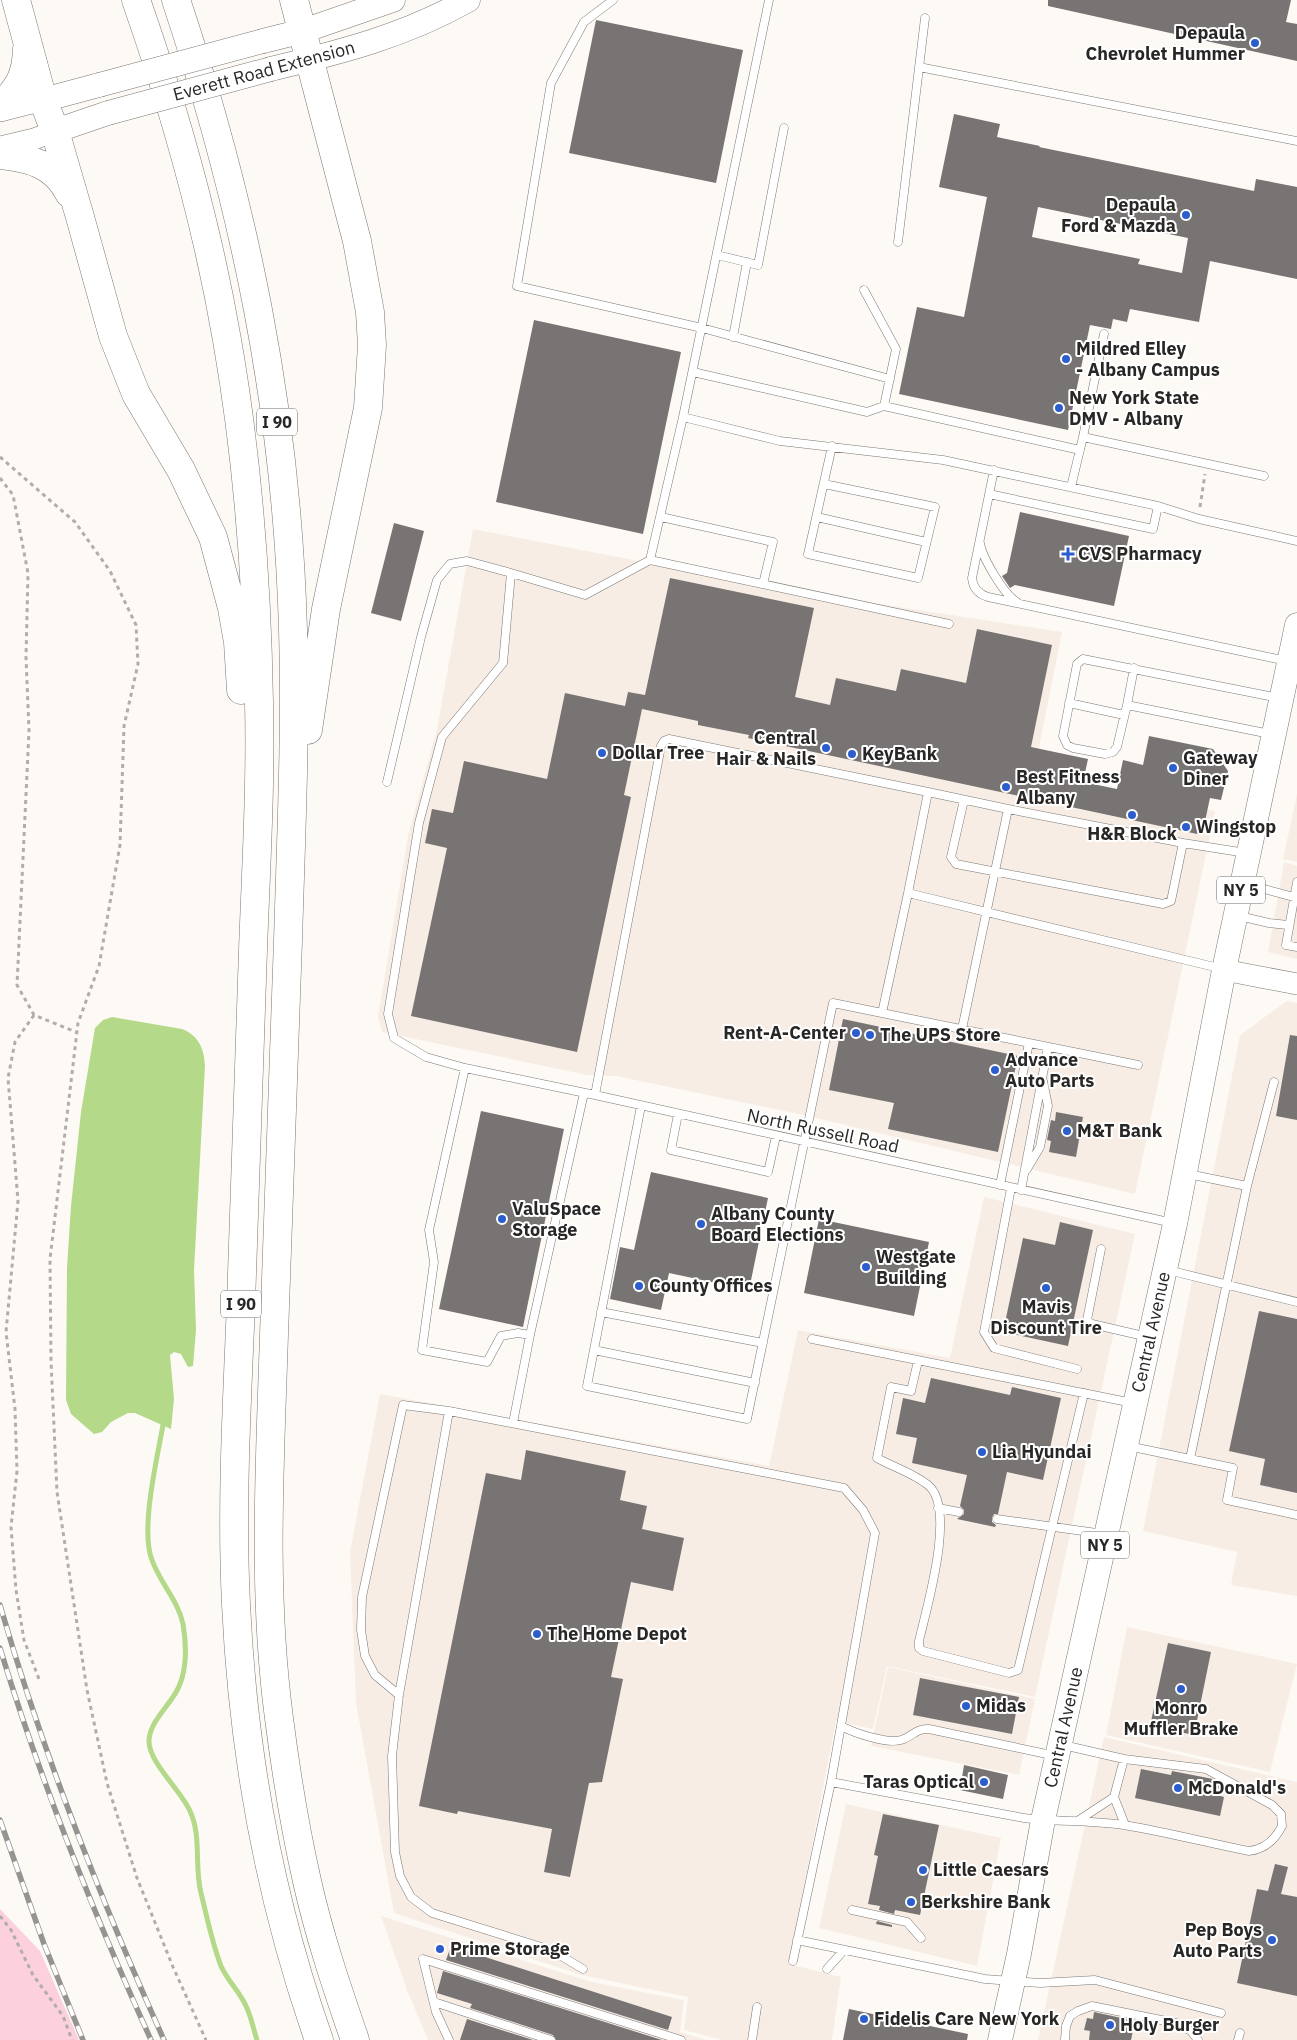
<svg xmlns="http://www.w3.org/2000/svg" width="1297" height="2040" font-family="'IBM Plex Sans',sans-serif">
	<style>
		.built { fill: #f7ede4 }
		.green { fill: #fcd1dd }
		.water { fill: #b4d988 }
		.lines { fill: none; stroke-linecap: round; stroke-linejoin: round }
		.stream { stroke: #b4d988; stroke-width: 5 }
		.building { fill: #787473; fill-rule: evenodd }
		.lane-casing { stroke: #7a7774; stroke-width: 9 }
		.secondary-casing { stroke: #7a7774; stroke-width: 22 }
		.primary-casing { stroke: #7a7774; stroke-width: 25 }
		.highway-casing { stroke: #7a7774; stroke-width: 29 }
		.path { stroke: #b0adab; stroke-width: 3; stroke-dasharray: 4 4; stroke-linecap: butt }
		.lane { stroke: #fff; stroke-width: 8 }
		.secondary { stroke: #fff; stroke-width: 21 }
		.primary { stroke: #fff; stroke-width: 24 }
		.highway { stroke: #fff; stroke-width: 28 }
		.rail-casing { stroke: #969491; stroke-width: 5.5 }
		.rail { stroke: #fff; stroke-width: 4; stroke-dasharray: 11; stroke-linecap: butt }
		.primary-bridge-casing { stroke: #7a7774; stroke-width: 25; stroke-linecap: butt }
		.primary-bridge { stroke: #fff; stroke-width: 24 }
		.poi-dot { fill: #2b5dcc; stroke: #fff; stroke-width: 2 }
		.labels { text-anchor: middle; stroke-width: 4; stroke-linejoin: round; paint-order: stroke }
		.shield { fill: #fff; stroke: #696867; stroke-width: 1 }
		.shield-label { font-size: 16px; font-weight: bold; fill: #292726 }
		.poi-label { font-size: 18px; font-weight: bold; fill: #292726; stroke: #fff; text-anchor: start }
		.street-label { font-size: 18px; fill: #292726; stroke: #fff }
	</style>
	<rect width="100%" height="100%" fill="#fdfaf6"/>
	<path class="built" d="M473,529L788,590L1062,632L1034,773L1215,811L1135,1194L799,1114L616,1076L587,1075L382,1032L378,1016L408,836L437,729Z
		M1297,794V862L1283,859Z
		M1284,862L1297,866V959L1268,952Z
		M1287,1001L1297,1003V1596L1231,1585L1237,1552L1143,1531L1240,1035Z
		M984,1197L1135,1234L1035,1697L887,1666L873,1729L836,1721L789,1964L841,1977L832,2040H722L684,2030L688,1997L581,1975L394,1913L356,1703L350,1552L380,1394L769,1466L798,1330L950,1358Z
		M1127,1627L1297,1664L1270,1772L1106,1735Z
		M888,1667L1035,1699L1019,1775L871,1746Z
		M1104,1737L1297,1782V2040H1038Z
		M846,1804L1001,1838L977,1966L819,1928Z
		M381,1916L592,1982L684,2000L680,2032L707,2040H428L407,1990Z"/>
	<path class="green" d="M0,1909L40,1951L79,2040H0Z"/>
	<path class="water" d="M112,1017L182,1029C199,1036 204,1048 205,1066L194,1270L196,1330L193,1366L188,1367L181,1354L174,1352L170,1355L174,1399L171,1429L135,1413H128L111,1422L102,1432L94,1434L71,1414L66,1400L67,1268L71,1206L81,1112L95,1028L103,1020Z"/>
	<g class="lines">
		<path class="stream" d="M163,1425C157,1459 140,1530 152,1560C160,1583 178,1600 183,1624C187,1648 188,1676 173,1697C165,1709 150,1724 149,1740C148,1762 181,1790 190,1811C202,1837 194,1866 201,1893C207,1917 212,1943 221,1966C227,1980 239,1991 245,2004C251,2015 253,2028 257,2040"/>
	</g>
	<path class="building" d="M1048,0H1291L1286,22L1297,24V61L1048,6Z
		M596,20L743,50L716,183L569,153Z
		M954,114L1000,124L997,137L1040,146L1039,147L1254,191L1256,179L1297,187V279L1210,261L1199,322L1130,309L1127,322L1113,319L1111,329L1090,325L1068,430L899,394L917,307L964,317L987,197L939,187ZM1038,207L1188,238L1182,273L1138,264L1140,259L1032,237Z
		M534,320L681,352L643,534L496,502Z
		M1020,512L1129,536L1114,606L1015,585L1010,588L1002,576L1007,573Z
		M394,523L424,531L401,621L371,613Z
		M670,578L814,608L795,697L830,705L836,678L896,691L901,669L966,683L977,629L1052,645L1031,747L1088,759L1083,782L1117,789L1123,760L1143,765L1149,736L1213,749L1228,771L1221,800L1210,798L1202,835L748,738L749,735L698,725V721L642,709L624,795L631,797L577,1052L411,1016L447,848L425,843L432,809L453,813L464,761L547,779L565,693L625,706L628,692L645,695Z
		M843,1019L1018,1056L998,1152L888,1129L894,1103L829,1090Z
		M1290,1035L1297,1036V1120L1276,1116Z
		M481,1111L564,1129L523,1327L439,1309Z
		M1056,1112L1083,1117L1076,1157L1049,1152L1051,1141L1047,1140L1051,1120L1055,1121Z
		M651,1172L768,1198L749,1290L669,1273L661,1310L610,1299L620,1247L634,1250Z
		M819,1219L929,1242L914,1316L804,1293Z
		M1060,1222L1093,1230L1068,1346L1003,1332L1023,1238L1055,1245Z
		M1259,1311L1297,1319V1493L1260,1485L1265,1459L1229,1451Z
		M931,1378L1010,1395L1012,1387L1061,1398L1043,1480L1007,1472L998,1514H994L992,1518V1522L996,1525L995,1527L957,1519L964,1514V1510L960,1506L967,1475L912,1463L917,1438L896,1434L903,1398L925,1403Z
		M526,1450L626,1471L620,1500L647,1506L642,1529L684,1538L673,1591L631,1582L611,1677L623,1679L602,1782L589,1783L570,1877L544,1872L552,1829L458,1811L457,1814L419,1806L486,1473L521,1480Z
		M1168,1643L1211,1652L1194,1735L1150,1726Z
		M920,1678L1019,1697L1012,1734L913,1715Z
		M964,1765L1008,1775L1003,1799L960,1790Z
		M1141,1769L1171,1775L1172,1771L1213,1779L1220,1783L1217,1795L1224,1797L1220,1816L1135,1798Z
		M883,1814L939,1825L920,1915L895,1910L894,1914L879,1910L880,1906L868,1904L878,1856L874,1855Z
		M1275,1864L1288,1867L1281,1894L1297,1897V1996L1237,1983L1257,1889L1268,1891Z
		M877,1921L892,1925V1927L876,1924Z
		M451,1946L672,2017L668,2030L446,1960Z
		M443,1971L662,2040H556L553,2035L470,2008L472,2004L437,1993Z
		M849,2009L968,2034L967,2040H843Z
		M1094,2012L1135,2021L1131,2040H1089L1090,2031L1084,2030L1087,2018L1093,2019Z
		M467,2019L533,2040H460Z"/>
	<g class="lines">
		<defs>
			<path id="lane" d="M613,0L584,22L551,83L517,286L702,328L890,379
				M769,0L683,417L780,441L943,460L1158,506L1199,519L1297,541
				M919,67L1297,141
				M898,242L925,18
				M717,255L758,265L784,128
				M864,290L896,349L884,406
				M733,337L747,262
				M693,372L867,412L884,406L1080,450
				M683,417L650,560L585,595L511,573L503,663L442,737L419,823L388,1014L394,1038L426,1057L465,1068L595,1095L1173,1223
				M1083,437L1104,334
				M994,470L972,578C973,588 978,594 988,597L1287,661
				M824,484L935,507L918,578L808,554L832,446
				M1071,487L1083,437L1264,476
				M989,494L1153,529L1158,506
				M661,517L773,542L763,584
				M817,517L926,542
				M980,543C982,557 1004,595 1017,602
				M650,560L949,624
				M1069,703L1124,715
				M1127,705L1134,668
				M1270,734L1127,705L1117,747L1113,752L1105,754L1073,748L1067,745L1063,736L1077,664L1083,659L1279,698
				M387,782L421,637L437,580L450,564L467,561L511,573
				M928,792L1008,809L962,1029
				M964,800L951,857L956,864L1163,904L1171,901L1183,843L1008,809
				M1183,843L1246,853
				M1297,882L1286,945L1297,947
				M1246,884L1297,898
				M1239,916L1269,923L1288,925
				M882,1013L1138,1065
				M465,1068L429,1230L434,1262L422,1350L487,1362L501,1336L518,1333L530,1335
				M595,1095L661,746L664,741L669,739L928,792L908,893L1223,969
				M641,1106L587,1386L747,1419L833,1003L882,1013L908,893
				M678,1114L671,1150L768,1172L776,1136
				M1027,1169L1040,1147L1048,1106L1043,1081
				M1188,1174L1247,1186
				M1000,1185L1029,1043
				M1011,1188L984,1332L994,1348L1077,1369
				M1021,1190L1048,1047
				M1101,1249L1087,1320L1092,1324L1148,1337
				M1168,1270L1297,1302
				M601,1312L763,1343
				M812,1339L1133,1403
				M594,1350L755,1383
				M918,1361L911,1391L891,1387L877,1458C893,1467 913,1473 928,1485C957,1508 926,1610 919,1641V1648L923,1651L1009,1673L1018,1670L1084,1393
				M513,1423L530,1335L584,1093
				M1128,1446L1233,1468L1227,1500L1297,1515
				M1190,1459L1247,1186L1274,1082
				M938,1508L959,1512
				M997,1519L1104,1534
				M399,1695L375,1675L365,1656L361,1630L362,1597L403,1405L449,1411
				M841,1726C854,1733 887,1744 901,1740C912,1737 916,1728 929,1729L1056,1756
				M1124,1759L1114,1797L1125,1825
				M1079,1820L1114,1797
				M852,1910L907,1922L921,1938
				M797,1940L985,1979L1040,1983L1095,1980L1221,2013
				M793,1961L831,1782L1024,1818C1057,1822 1091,1820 1124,1825C1166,1832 1208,1843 1249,1851C1265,1849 1275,1840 1282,1826L1281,1814L1272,1805L1206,1769L1124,1759L1063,1745
				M583,1969L551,1950L432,1913L411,1897L400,1876L395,1852L392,1756L399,1695L449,1411L844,1488L863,1510L875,1533L831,1782
				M827,1969L844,1950
				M434,2002L551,2040
				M449,2040L436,2012L423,1959L681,2040
				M752,2040L757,2007
				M1065,2040L1066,2026L1070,2016L1078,2011L1092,2006L1176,2023L1191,2031L1198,2040
				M1238,2040L1240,2033"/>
			<path id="secondary" d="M0,111L43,100
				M0,147L34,139L55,131
				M1224,970L1297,984"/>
			<g id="primary">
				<path d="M263,41L303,31L393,0"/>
				<path d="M271,69C340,52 405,36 468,0"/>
				<path d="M43,100L99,85"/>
				<path d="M55,131L108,113"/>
				<path id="s1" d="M1000,2040L1019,1954L1043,1820L1175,1224L1224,970L1297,625"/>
			</g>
			<path id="highway" d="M16,0L43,100L55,131L80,217L113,336L136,394L181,470L213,537L232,608L238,642L241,690
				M136,0C175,111 207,224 227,340C248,460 257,581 259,702C261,785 256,868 253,950C249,1068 245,1185 241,1303C237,1403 231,1504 236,1604C243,1754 269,1898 319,2040
				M176,0C245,207 287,411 293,630C296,733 291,837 288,941C283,1072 279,1203 274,1335C270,1462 262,1591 279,1718C286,1773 295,1828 307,1881C319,1935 337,1988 355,2040
				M294,0L357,241L370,312L372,345L368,408L326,609L308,730
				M0,107C19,87 26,77 27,49
				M0,155C29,158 55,164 69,193"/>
		</defs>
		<use href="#lane" class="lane-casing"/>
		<use href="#secondary" class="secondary-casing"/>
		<use href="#primary" class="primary-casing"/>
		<use href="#highway" class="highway-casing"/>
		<path class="path" d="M0,457L75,522L110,571L136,625L138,664L124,726L120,845L99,966L78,1023L50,1259L51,1361L57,1492L87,1690L107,1783L137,1878L173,1967L206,2040
			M0,478L13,495L28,573L26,657L29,731L17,985L34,1015L76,1032
			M1200,507L1205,474
			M34,1015L15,1042L8,1078L18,1201L6,1332L15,1409L17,1471L11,1527L16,1590L24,1640L39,1679
			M0,1916L11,1930L33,1975L63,2016L72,2040"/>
		<use href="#lane" class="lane"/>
		<use href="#secondary" class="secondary"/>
		<use href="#primary" class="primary"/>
		<use href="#highway" class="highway"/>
		<defs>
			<path id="rail" d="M0,1605C43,1754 100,1898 164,2040
				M0,1648C41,1783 93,1912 151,2040
				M0,1820L44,1944L83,2040"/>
		</defs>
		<use href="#rail" class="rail-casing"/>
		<use href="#rail" class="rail"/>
		<defs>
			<path id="primary-bridge" d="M99,85L263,41
				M108,113L271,69"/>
		</defs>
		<use href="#primary-bridge" class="primary-bridge-casing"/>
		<use href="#primary-bridge" class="primary-bridge"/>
	</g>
	<g class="poi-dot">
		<circle cx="1255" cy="43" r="5"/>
		<circle cx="1186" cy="215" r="5"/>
		<circle cx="1066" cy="359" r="5"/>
		<circle cx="1059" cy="408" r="5"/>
		<path d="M1065.5 546.5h5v5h5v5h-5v5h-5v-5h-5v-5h5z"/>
		<circle cx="826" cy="748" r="5"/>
		<circle cx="602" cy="753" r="5"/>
		<circle cx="852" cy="754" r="5"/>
		<circle cx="1173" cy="768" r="5"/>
		<circle cx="1006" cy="787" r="5"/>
		<circle cx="1132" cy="815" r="5"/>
		<circle cx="1186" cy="827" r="5"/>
		<circle cx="856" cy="1033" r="5"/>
		<circle cx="870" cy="1035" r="5"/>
		<circle cx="995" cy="1070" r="5"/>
		<circle cx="1067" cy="1131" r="5"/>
		<circle cx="502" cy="1219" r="5"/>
		<circle cx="701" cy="1224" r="5"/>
		<circle cx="866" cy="1267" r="5"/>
		<circle cx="639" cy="1286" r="5"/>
		<circle cx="1046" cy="1288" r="5"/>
		<circle cx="982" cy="1452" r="5"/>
		<circle cx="537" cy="1634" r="5"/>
		<circle cx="1181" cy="1689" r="5"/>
		<circle cx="966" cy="1706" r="5"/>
		<circle cx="984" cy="1782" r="5"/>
		<circle cx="1178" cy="1788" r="5"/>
		<circle cx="923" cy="1870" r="5"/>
		<circle cx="911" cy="1902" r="5"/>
		<circle cx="1272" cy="1940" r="5"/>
		<circle cx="440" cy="1949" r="5"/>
		<circle cx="864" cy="2019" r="5"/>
		<circle cx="1110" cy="2025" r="5"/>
	</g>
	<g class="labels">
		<g class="shield">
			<rect x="257" y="408.5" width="40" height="27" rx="4"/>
			<rect x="1217" y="876.5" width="48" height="27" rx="4"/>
			<rect x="221" y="1290.5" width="40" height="27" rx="4"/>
			<rect x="1081" y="1531.5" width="48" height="27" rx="4"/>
		</g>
		<g class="shield-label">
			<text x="277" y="428">I 90</text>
			<text x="1241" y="896">NY 5</text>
			<text x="241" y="1310">I 90</text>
			<text x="1105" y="1551">NY 5</text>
		</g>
		<g class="poi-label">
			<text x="1245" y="39" text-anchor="end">Depaula<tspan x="1245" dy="21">Chevrolet Hummer</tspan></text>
			<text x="1176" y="211" text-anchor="end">Depaula<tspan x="1176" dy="21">Ford &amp; Mazda</tspan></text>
			<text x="1076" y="355">Mildred Elley<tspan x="1076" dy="21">- Albany Campus</tspan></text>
			<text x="1069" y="404">New York State<tspan x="1069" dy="21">DMV - Albany</tspan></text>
			<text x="1078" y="560">CVS Pharmacy</text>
			<text x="816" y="744" text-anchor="end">Central<tspan x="816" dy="21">Hair &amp; Nails</tspan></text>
			<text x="612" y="759">Dollar Tree</text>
			<text x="862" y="760">KeyBank</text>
			<text x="1183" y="764">Gateway<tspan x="1183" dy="21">Diner</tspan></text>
			<text x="1016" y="783">Best Fitness<tspan x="1016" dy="21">Albany</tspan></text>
			<text x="1196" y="833">Wingstop</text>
			<text x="1132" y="840" text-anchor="middle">H&amp;R Block</text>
			<text x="846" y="1039" text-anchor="end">Rent-A-Center</text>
			<text x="880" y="1041">The UPS Store</text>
			<text x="1005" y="1066">Advance<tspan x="1005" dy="21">Auto Parts</tspan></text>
			<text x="1077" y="1137">M&amp;T Bank</text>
			<text x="512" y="1215">ValuSpace<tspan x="512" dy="21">Storage</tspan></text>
			<text x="711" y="1220">Albany County<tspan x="711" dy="21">Board Elections</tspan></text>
			<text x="876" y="1263">Westgate<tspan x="876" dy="21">Building</tspan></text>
			<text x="649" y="1292">County Offices</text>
			<text x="1046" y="1313" text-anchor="middle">Mavis<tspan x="1046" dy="21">Discount Tire</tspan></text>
			<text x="992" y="1458">Lia Hyundai</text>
			<text x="547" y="1640">The Home Depot</text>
			<text x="976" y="1712">Midas</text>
			<text x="1181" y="1714" text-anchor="middle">Monro<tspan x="1181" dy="21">Muffler Brake</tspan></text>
			<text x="974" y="1788" text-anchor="end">Taras Optical</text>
			<text x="1188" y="1794">McDonald's</text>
			<text x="933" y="1876">Little Caesars</text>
			<text x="921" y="1908">Berkshire Bank</text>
			<text x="1262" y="1936" text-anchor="end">Pep Boys<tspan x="1262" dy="21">Auto Parts</tspan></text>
			<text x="450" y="1955">Prime Storage</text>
			<text x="874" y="2025">Fidelis Care New York</text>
			<text x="1120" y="2031">Holy Burger</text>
		</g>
		<g class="street-label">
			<text transform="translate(264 71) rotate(-15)" y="6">Everett Road Extension</text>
			<text transform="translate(823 1131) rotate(12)" y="6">North Russell Road</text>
			<text dy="6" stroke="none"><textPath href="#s1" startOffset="724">Central Avenue</textPath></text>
			<text dy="6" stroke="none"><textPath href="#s1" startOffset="319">Central Avenue</textPath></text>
		</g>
	</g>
</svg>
